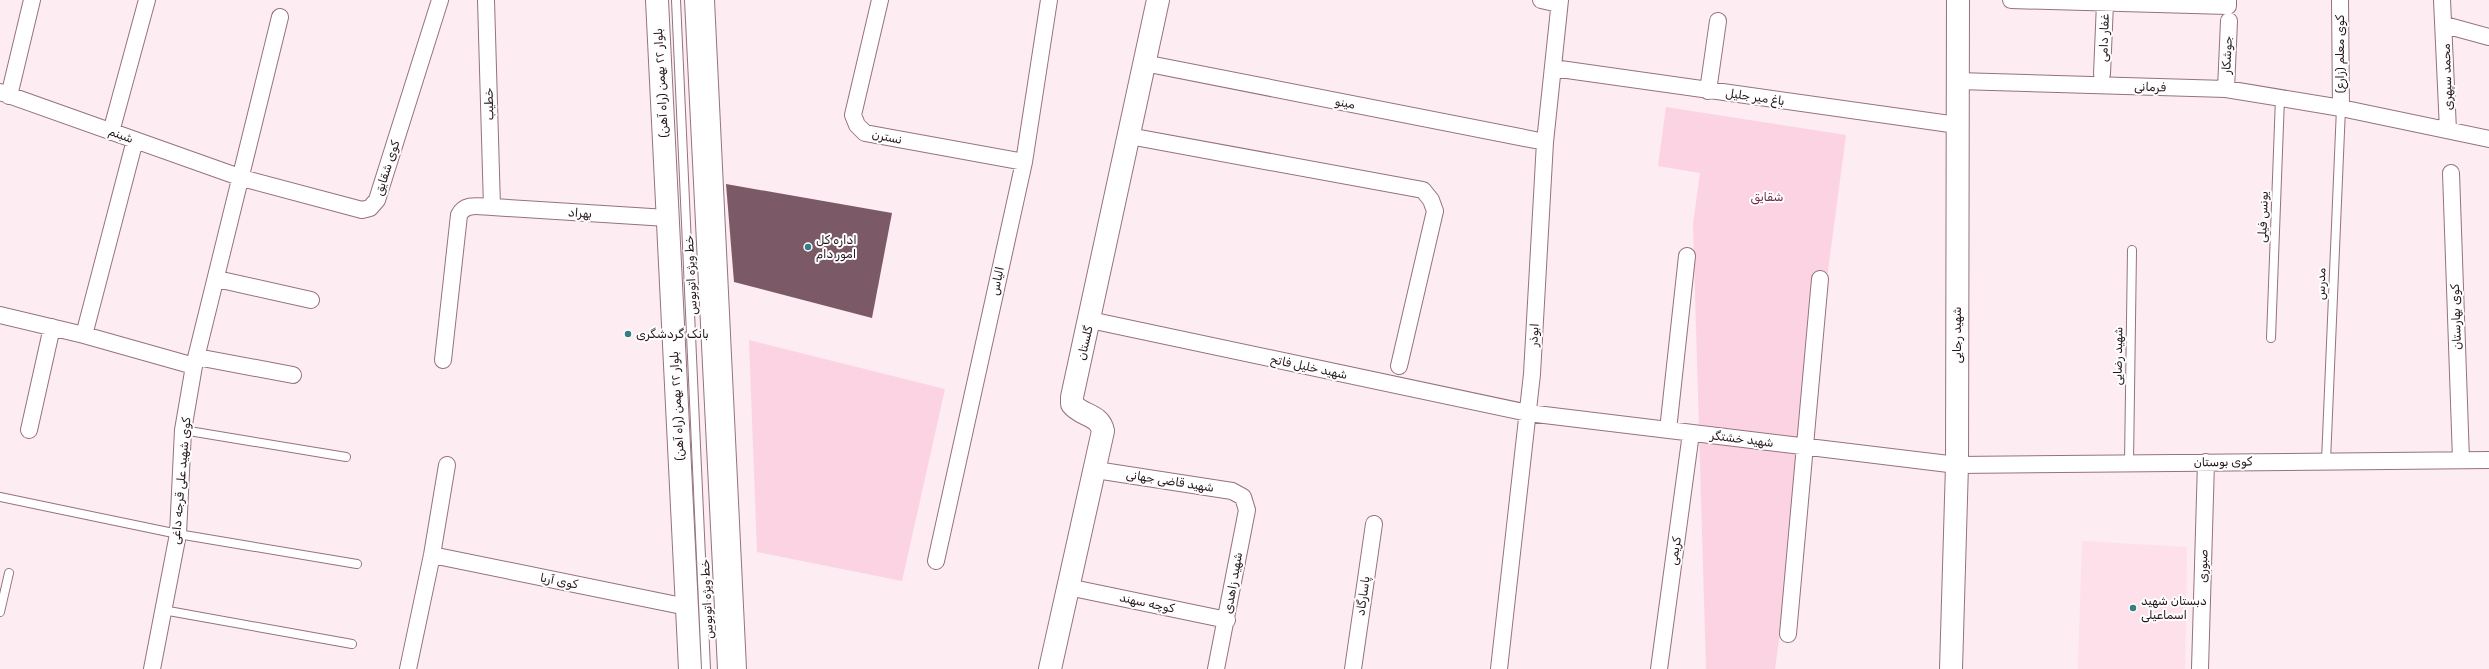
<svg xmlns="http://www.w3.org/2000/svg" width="2489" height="669" font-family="Rubik,'Noto Sans Arabic',sans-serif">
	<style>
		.built { fill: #fde0ea }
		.green { fill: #fcd3e2 }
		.building { fill: #7b5966 }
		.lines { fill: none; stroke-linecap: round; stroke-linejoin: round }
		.lane-casing { stroke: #95727f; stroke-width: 10 }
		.street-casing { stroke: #95727f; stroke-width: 18 }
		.secondary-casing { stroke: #95727f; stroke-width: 24 }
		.primary-casing { stroke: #95727f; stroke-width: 24 }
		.lane { stroke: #fff; stroke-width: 8 }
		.street { stroke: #fff; stroke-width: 16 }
		.secondary { stroke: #fff; stroke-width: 22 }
		.primary { stroke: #fff; stroke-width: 22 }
		.poi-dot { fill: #367e86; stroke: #fefefe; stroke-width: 1.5 }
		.labels { text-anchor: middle; stroke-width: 4; stroke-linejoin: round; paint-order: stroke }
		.street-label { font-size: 12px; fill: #23151a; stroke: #fefefe }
		.park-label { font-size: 12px; fill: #71294a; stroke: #fefefe }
		.poi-label { font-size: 12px; fill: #23151a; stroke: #fefefe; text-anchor: start }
	</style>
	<rect width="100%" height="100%" fill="#fdecf2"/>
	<path class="built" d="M2082,541L2187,547L2185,669H2078Z"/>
	<path class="green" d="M1666,107L1846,135L1775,669H1706L1693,224L1700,173L1658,166Z
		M749,340L945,389L902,581L757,552Z"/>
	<path class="building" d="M726,184L892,213L872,318L734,282Z"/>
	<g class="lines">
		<defs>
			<path id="lane" d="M676,0L706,669
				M689,0L722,669
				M2271,338L2280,98
				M183,430L346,457
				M2326,461L2341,108
				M2129,463L2132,250
				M0,497L178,534L357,564
				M163,610L352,644
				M0,612L9,573"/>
			<path id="street" d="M486,0L492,207
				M880,0L853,115L857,125L865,133L1024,162
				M1541,0L1559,4
				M2011,0L2228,6V0
				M2340,0L2341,108
				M2442,0L2448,130
				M2445,25L2489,37
				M1144,63L1545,142
				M1553,68L1957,125
				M2102,74L2105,3
				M1958,81L2226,89L2341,108L2489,139
				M2226,89L2229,21
				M1708,91L1718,21
				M0,92L242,178L362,210L370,208L377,200L440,0
				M9,96L32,0
				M111,132L147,0
				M1129,136L1423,190L1431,200L1435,211L1399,366
				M2451,173L2461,460
				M217,279L311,300
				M0,315L84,335L194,366
				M1090,320L1528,413L1957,465L2489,460
				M84,335L135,140
				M197,357L293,375
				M443,360L459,215C465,202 481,207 492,207L667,218
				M29,430L52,327
				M1668,430L1687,256
				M1096,470L1232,491L1243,497L1247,510L1216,669
				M432,555L687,607
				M936,561L1024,162L1049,0
				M1068,587L1227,620
				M1788,634L1820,279
				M152,669L178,534L183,430L194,366L280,17
				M408,669L432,555L447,465
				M1353,669L1374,524
				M1499,669L1532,374L1545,142L1560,0
				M1659,669L1691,433
				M2200,669L2206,462"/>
			<path id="secondary" d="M1050,669L1103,431C1100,414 1081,416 1072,404V397L1158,0
				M1951,669L1957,465L1958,0"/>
			<path id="primary" d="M657,0L690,669
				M703,0L735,669"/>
		</defs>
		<use href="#lane" class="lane-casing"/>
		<use href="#street" class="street-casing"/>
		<use href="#secondary" class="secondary-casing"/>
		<use href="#primary" class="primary-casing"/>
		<use href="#lane" class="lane"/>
		<use href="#street" class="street"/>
		<use href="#secondary" class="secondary"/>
		<use href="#primary" class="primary"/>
	</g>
	<g class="poi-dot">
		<circle cx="808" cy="247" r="4"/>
		<circle cx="628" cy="334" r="4"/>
		<circle cx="2133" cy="608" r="4"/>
	</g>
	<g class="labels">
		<g class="street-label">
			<text transform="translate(2104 38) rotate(-88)" y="4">غفار دامی</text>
			<text transform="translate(2340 54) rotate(-90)" y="4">کوی معلم (زارع)</text>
			<text transform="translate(2227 55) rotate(-87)" y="4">جوشکار</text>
			<text transform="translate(2447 77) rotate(-92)" y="4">محمد سپهری</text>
			<text transform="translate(661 83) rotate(-93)" y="4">بلوار ۲۲ بهمن (راه آهن)</text>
			<text transform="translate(2150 87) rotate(2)" y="4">فرمانی</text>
			<text transform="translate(1755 97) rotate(8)" y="4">باغ میر جلیل</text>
			<text transform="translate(1345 103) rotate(11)" y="4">مینو</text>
			<text transform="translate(489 104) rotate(-92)" y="4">خطیب</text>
			<text transform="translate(121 135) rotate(20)" y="4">شبنم</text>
			<text transform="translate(887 137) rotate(11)" y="4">نسترن</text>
			<text transform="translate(387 168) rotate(-72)" y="4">کوی شقایق</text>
			<text transform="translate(580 213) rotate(4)" y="4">بهراد</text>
			<text transform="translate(2263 217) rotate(-88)" y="4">یونس فیلی</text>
			<text transform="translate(691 275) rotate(-93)" y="4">خط ویژه اتوبوس</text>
			<text transform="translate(997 281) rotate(-78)" y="4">الیاس</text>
			<text transform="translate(2321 284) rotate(-88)" y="4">مدرس</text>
			<text transform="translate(2456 317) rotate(-92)" y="4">کوی بهارستان</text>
			<text transform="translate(1534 335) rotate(-87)" y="4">ابوذر</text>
			<text transform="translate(1957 335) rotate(-90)" y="4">شهید رجایی</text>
			<text transform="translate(1085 343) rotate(-77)" y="4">گلستان</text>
			<text transform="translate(2118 356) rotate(-89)" y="4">شهید رضایی</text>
			<text transform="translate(1309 367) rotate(12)" y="4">شهید خلیل فاتح</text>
			<text transform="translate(677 406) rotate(-93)" y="4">بلوار ۲۲ بهمن (راه آهن)</text>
			<text transform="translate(1742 439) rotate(7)" y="4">شهید خشتگر</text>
			<text transform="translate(2223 462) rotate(-1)" y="4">کوی بوستان</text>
			<text transform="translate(181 481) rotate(-85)" y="4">کوی شهید علی قرجه داغی</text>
			<text transform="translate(1170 481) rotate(9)" y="4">شهید قاضی جهانی</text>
			<text transform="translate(1675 551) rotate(-82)" y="4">کریمی</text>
			<text transform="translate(2203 566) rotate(-88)" y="4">صبوری</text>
			<text transform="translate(559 581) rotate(11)" y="4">کوی آریا</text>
			<text transform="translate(1233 583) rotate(-80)" y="4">شهید زاهدی</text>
			<text transform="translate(1363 596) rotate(-82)" y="4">پاسارگاد</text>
			<text transform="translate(707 599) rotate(-93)" y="4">خط ویژه اتوبوس</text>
			<text transform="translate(1147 603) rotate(12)" y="4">کوچه سهند</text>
		</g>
		<g class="park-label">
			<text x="1767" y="201">شقایق</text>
		</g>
		<g class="poi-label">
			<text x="816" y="244">اداره کل<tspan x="816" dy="14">امور دام</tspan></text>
			<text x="636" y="338">بانک گردشگری</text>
			<text x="2141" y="605">دبستان شهید<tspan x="2141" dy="14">اسماعیلی</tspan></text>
		</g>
	</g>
</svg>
